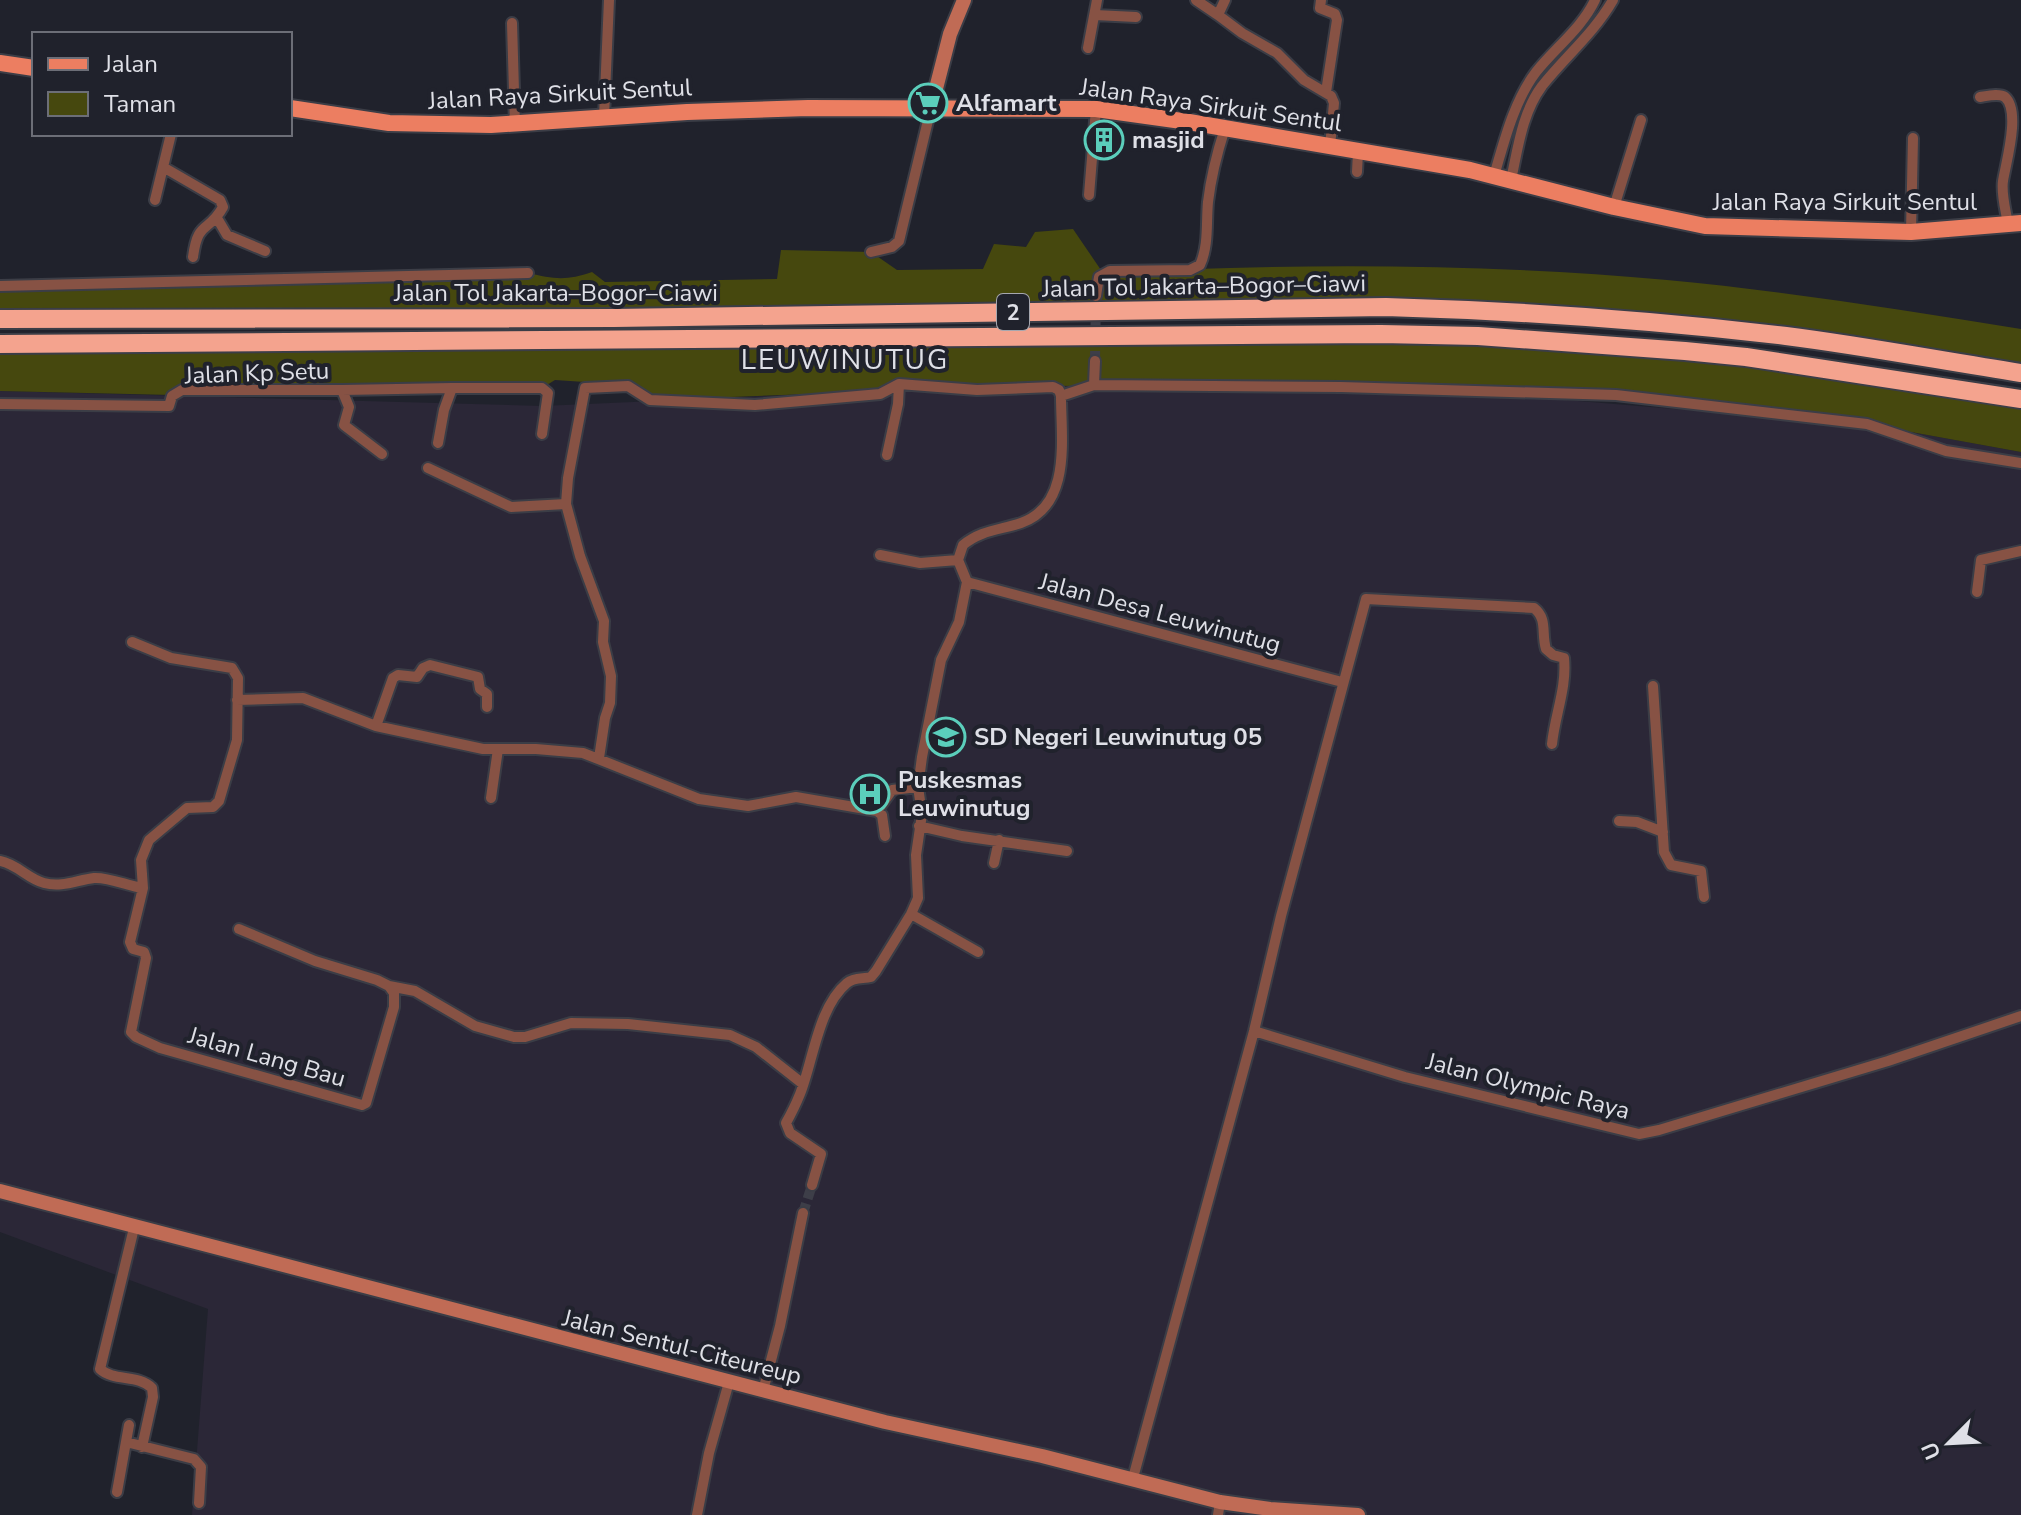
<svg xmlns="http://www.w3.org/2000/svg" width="2021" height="1515" font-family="'Nunito Sans',sans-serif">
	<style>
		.industrial { fill: #2b2737 }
		.green { fill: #46480e }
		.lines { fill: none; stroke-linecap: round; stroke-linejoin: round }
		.street-tunnel { stroke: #3d3e48; stroke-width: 10; stroke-dasharray: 10 5; stroke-linecap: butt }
		.street-casing { stroke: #3b3d46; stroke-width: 14 }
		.secondary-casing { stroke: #3b3d46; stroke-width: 18 }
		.primary-casing { stroke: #3b3d46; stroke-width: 20 }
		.highway-casing { stroke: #3b3d46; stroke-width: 22 }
		.street { stroke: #875244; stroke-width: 10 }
		.secondary { stroke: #c06b55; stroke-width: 14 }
		.primary { stroke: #ec7e61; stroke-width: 16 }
		.highway { stroke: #f4a38e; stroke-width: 18 }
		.labels { text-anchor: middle; stroke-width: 8; stroke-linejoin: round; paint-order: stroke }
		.shield { fill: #20222c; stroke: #a6a7af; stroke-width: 2 }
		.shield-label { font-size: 22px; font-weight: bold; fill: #dfe0e7 }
		.street-label { font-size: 24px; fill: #dfe0e7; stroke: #20222c }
		.poi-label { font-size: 24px; font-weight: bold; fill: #dfe0e7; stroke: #20222c; text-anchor: start }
		.quarter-label { font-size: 28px; letter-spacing: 2px; fill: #dfe0e7; stroke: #20222c }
	</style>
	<rect width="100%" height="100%" fill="#20222c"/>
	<path class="industrial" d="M1061,383L1469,392L1878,426L2021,452V1515H192L208,1309L0,1232V391L542,406Z"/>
	<path class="green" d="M1073,229L1103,273C1290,263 1480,263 1667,280C1785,291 1903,310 2021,329V373L1788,337L1476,310L0,319V285L528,273C553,279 567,281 592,272L605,282L777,279L781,250L871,252L897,270L983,269L994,244L1026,247L1035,232Z
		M1538,340L2021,399V452L1867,424L1607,395L1142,385L962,387L899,384L890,391L650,400L634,388H585V382L555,380L542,388L182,390L172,395L0,391V344Z"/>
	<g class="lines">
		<path class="street-tunnel" d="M1095,361L1096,296
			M803,1213L812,1185"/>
		<defs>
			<path id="street" d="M1196,0L1218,15
				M1225,0L1218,15L1242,33L1277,53L1304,80L1331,96L1334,103L1330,147
				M1321,0L1320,8L1335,14L1337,20L1326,92
				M1095,15L1136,17
				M512,23L515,125
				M1088,48L1097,0
				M1980,97C1987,96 1999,93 2005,97C2021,111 2006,162 2003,181C2001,194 2006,211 2008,225
				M604,117L609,0
				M171,134L163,167L220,200L223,207C208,234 198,219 193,257
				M1357,172L1358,152
				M1494,176C1504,142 1514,101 1536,72C1555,48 1582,28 1595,0
				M1511,180C1518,148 1522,113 1542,86C1565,57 1594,33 1613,0
				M1089,195L1096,109
				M155,200L163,167
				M1614,207L1641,120
				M217,218L227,235L265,251
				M1911,232L1913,138
				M871,252L892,247L899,241L931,108
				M0,286L528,273
				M1096,296L1099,277L1110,271L1190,270L1200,265C1209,245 1206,223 1208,202C1211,177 1217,153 1225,128
				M1094,385L1341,387L1616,395L1867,424L1946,451L2021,463
				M342,390L452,388
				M1061,396L1094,385L1095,361
				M0,404L169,406L172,396L182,390H342L349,407L344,425L382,454
				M438,443L444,410L452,388H542L548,393L542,434
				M887,455L898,404L899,384
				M428,468L511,507L566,504
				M880,555L920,563L958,560
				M1977,592L1981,560L2021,551
				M132,642L171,658L232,668L238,678L237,740L219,801L213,807L187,808L149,840L141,860L143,888L130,942L133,949L144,952L146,958L131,1032L136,1037L160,1048L362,1105L366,1103L394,1007V993L389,986L377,980L315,961L239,929
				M1653,686L1664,852L1671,865L1701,871L1704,897
				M237,700L303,698L376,726L483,749H536L583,753L699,799L748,806L796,797L877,811L882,815L885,836
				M376,726L393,678L398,675L417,677L423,668L430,665L478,677L480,689L487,694V707
				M599,758L605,718L610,703L611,676L603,642L604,621L580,556L566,504L568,478L585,388L628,386L650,400L755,405L880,394L899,384L977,390L1053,387L1059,390L1061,396C1061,439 1072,505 1021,523C1000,530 981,530 963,545L958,560L967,582L1342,682
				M491,798L498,749
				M877,811L892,790L918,787
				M1619,821L1637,822L1663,832
				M919,826L962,836L1067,851
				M0,861C17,864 28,879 44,883C62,888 77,880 94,878C109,877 128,886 143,888
				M994,863L999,840
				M911,914L978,952
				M389,986L415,991L475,1026L514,1037H525L571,1023L628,1024L730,1035L756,1047L803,1084
				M1254,1031L1405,1077L1639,1134L1659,1130L1888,1061L2021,1016
				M812,1185L821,1154L790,1133L786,1123C791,1114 796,1104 800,1094C813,1062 818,1007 847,983C854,977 863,979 871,977L876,971L911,914L918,898L916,855L922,814L918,787L922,757L941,660L959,622L967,582
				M134,1228L100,1369C114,1382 138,1374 152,1388L153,1397L142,1447
				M763,1391L780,1326L803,1213
				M126,1442L194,1459L201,1467L199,1503
				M1133,1478L1254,1031L1281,916L1366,599L1534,608C1548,619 1541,633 1546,649L1553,655L1564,658C1567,688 1555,714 1552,744
				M117,1492L129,1425
				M697,1515L709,1453L729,1382
				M1218,1515L1220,1502"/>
			<path id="secondary" d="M931,108L950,34L964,0
				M0,1191L885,1422L1042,1456L1220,1502L1270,1509L1358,1515"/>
			<path id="primary" d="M0,63L34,68
				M290,108L389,123L491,125L687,112L808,108L1096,109L1189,122L1470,170L1614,207L1705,226L1911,232L2021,223"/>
			<path id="highway" d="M0,319L614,318L1386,307C1520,311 1653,320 1786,336C1865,346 1943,361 2021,373
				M0,344L1381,334L1478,336L1685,351L1746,357L2021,399"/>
		</defs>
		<use href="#street" class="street-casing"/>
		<use href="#secondary" class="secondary-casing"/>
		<use href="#primary" class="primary-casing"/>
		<use href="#highway" class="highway-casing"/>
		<use href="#street" class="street"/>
		<use href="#secondary" class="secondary"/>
		<use href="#primary" class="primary"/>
		<use href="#highway" class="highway"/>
	</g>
	<defs>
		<symbol id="supermarket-ring" viewBox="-11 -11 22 22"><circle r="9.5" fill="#20222c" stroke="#5bcebb" stroke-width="1.5"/><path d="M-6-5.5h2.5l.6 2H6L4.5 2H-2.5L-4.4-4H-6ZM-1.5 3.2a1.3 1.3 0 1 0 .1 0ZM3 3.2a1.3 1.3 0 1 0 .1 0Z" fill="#5bcebb"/></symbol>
		<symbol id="building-ring" viewBox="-11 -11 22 22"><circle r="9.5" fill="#20222c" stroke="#5bcebb" stroke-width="1.5"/><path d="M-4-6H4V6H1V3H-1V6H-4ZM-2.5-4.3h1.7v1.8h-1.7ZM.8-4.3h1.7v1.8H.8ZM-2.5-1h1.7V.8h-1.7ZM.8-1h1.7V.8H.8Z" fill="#5bcebb"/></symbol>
		<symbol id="school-ring" viewBox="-11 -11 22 22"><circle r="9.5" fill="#20222c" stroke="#5bcebb" stroke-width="1.5"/><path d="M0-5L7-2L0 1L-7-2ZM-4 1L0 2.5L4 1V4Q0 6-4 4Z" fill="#5bcebb"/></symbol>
		<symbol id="hospital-ring" viewBox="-11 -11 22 22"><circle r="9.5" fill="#20222c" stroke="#5bcebb" stroke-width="1.5"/><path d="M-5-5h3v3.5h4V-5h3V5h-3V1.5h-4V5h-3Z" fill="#5bcebb"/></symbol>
	</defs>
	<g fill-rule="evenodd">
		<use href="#supermarket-ring" x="906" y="81" width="44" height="44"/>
		<use href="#building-ring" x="1082" y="118" width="44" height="44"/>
		<use href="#school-ring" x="924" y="715" width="44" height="44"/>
		<use href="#hospital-ring" x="848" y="772" width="44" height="44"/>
	</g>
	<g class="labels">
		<rect class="shield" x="997" y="294" width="32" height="36" rx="6"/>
		<g class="shield-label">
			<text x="1013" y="320">2</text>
		</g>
		<g class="street-label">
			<text transform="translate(560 94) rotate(-3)" y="8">Jalan Raya Sirkuit Sentul</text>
			<text transform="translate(1211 105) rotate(8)" y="8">Jalan Raya Sirkuit Sentul</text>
			<text x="1845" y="210">Jalan Raya Sirkuit Sentul</text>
			<text transform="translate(1204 286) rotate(-1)" y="8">Jalan Tol Jakarta–Bogor–Ciawi</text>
			<text x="556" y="301">Jalan Tol Jakarta–Bogor–Ciawi</text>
			<text transform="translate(257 373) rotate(-2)" y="8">Jalan Kp Setu</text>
			<text transform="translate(1160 613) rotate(15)" y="8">Jalan Desa Leuwinutug</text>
			<text transform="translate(267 1057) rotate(16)" y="8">Jalan Lang Bau</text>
			<text transform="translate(1528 1086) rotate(14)" y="8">Jalan Olympic Raya</text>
			<text transform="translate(682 1347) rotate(14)" y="8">Jalan Sentul-Citeureup</text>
		</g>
		<g class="poi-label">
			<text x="956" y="111">Alfamart</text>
			<text x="1132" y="148">masjid</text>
			<text x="974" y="745">SD Negeri Leuwinutug 05</text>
			<text x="898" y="788">Puskesmas<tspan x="898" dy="28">Leuwinutug</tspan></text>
		</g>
		<g class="quarter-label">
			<text x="845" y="369">LEUWINUTUG</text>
		</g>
	</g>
	<rect x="32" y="32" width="260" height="104" fill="#20222c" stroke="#6c6e77" stroke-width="2"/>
	<rect x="48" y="58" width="40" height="12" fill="#ec7e61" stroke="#6c6e77" stroke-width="2"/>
	<text x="104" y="72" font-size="24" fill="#dfe0e7">Jalan</text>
	<rect x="48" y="92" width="40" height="24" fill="#46480e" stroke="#6c6e77" stroke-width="2"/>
	<text x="104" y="112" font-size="24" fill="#dfe0e7">Taman</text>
	<g transform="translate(1949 1443) rotate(246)" stroke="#20222c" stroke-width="6" paint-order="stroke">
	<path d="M0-6L14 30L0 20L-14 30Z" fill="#dfe0e7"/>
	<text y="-12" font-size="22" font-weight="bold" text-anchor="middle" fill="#dfe0e7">U</text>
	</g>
</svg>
